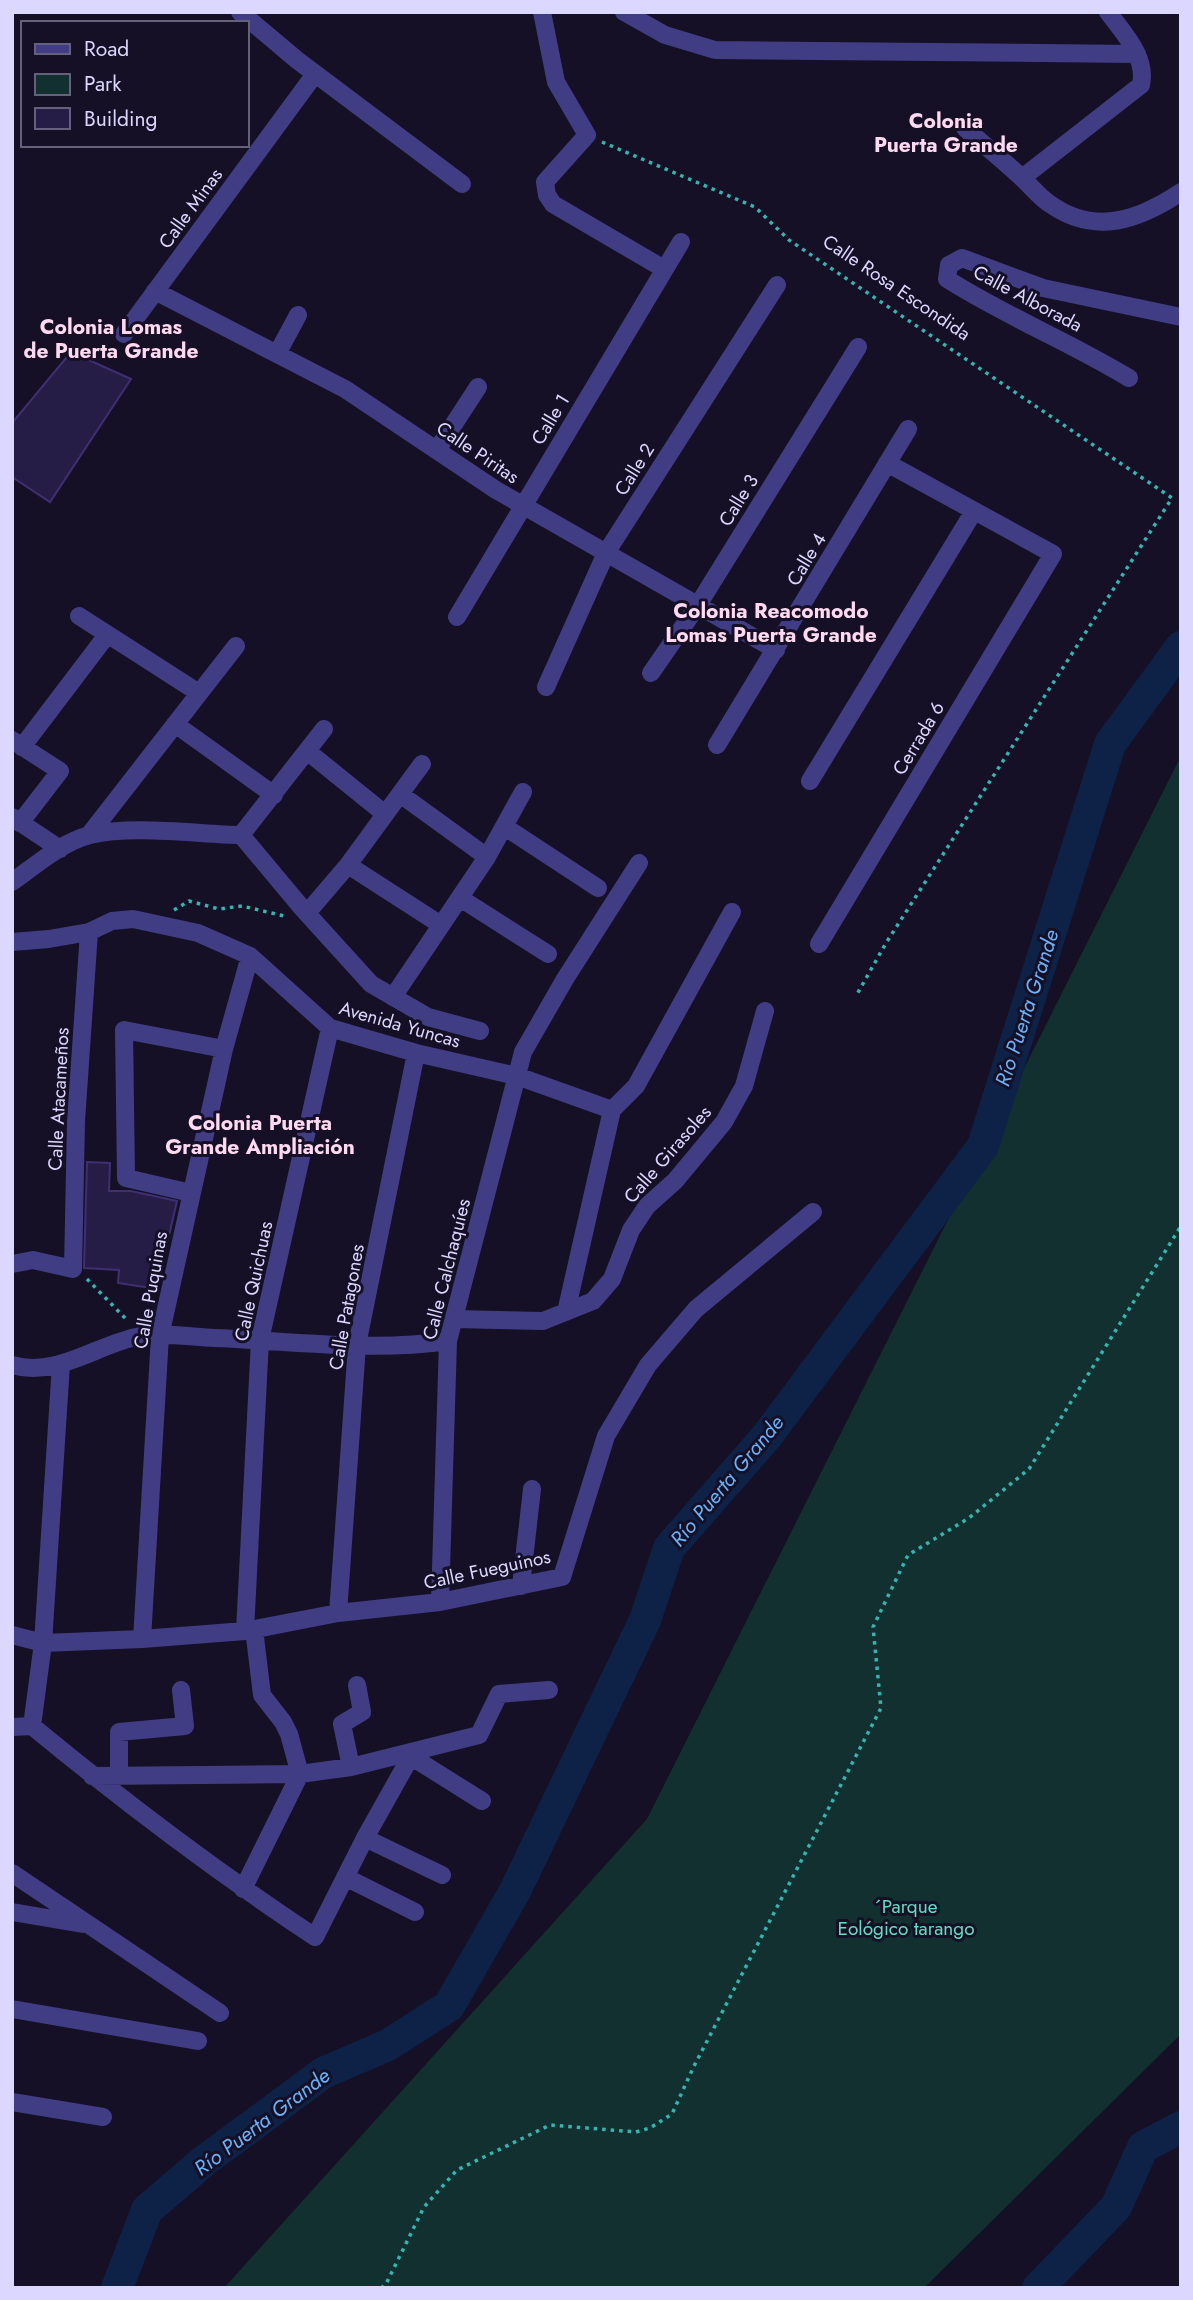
<svg xmlns="http://www.w3.org/2000/svg" width="1193" height="2300" font-family="Jost,sans-serif">
	<style>
		.green { fill: #133030 }
		.lines { fill: none; stroke-linecap: round; stroke-linejoin: round }
		.river { stroke: #0e2248; stroke-width: 32 }
		.building { fill: #261d47; stroke: #3f2f72; stroke-width: 2 }
		.path { stroke: #33b5b1; stroke-width: 3.5; stroke-dasharray: 3.5 5; stroke-linecap: butt }
		.minor { stroke: #413d84; stroke-width: 18 }
		.labels { text-anchor: middle; stroke-width: 6; stroke-linejoin: round; paint-order: stroke }
		.street-label { font-size: 19px; fill: #dcd7fe; stroke: #151026 }
		.park-label { font-size: 19px; fill: #64ddc2; stroke: #151026 }
		.neighbourhood-label { font-size: 21px; font-weight: bold; fill: #fed9ef; stroke: #151026 }
		.water-label { font-size: 21px; font-style: italic; fill: #68b3fb; stroke: #151026 }
	</style>
	<rect width="100%" height="100%" fill="#151026"/>
	<path class="green" d="M1181,756V2034L924,2288H224L647,1819Z"/>
	<g class="lines">
		<path class="river" d="M117,2288L147,2210L204,2161L323,2073L388,2045L449,2006L515,1891L645,1620L669,1548L767,1436L983,1146L1110,744L1181,647
			M1038,2288L1116,2207L1143,2147L1181,2127"/>
	</g>
	<path class="building" d="M71,352L131,379L50,502L12,477V423Z
		M87,1162L110,1163L109,1191H131L177,1201L168,1240L163,1238L158,1289L118,1283L119,1270L84,1268Z"/>
	<g class="lines">
		<path class="path" d="M602,142L755,207L789,240L1172,498L886,943L856,996
			M174,910L189,901L219,909L242,906L284,916
			M87,1279L128,1321
			M381,2288L386,2284L424,2207L457,2170L550,2125L636,2132L650,2128L672,2114L694,2066L881,1708L873,1627L908,1555L969,1518L1029,1469L1181,1226"/>
		<path class="minor" d="M240,12L297,60L462,184
			M542,12L556,82L587,135L545,182L547,195L553,204L664,269
			M624,12L665,35L715,50L1137,54
			M965,128C984,145 1004,161 1022,178C1031,186 1040,198 1050,204C1095,236 1139,220 1181,192
			M1022,178L1141,85C1147,57 1124,34 1108,12
			M155,291L345,389L496,490L776,650
			M124,334L315,74
			M277,354L298,315
			M1129,378C1070,342 1005,316 947,279L949,265L962,258L1043,288L1181,317
			M437,450L478,387
			M79,616L199,693
			M457,617L681,242
			M651,673L698,605L858,347
			M546,687L606,553L777,285
			M175,724L274,795
			M12,740L60,771L20,823
			M717,745L908,429
			M22,747L107,635
			M307,751L385,814
			M810,781L974,511
			M400,794L487,857
			M12,817L60,849
			M505,827L598,888
			M89,835L236,646
			M241,835L324,729
			M348,865L441,925
			M12,882C36,865 62,842 90,835C131,825 197,834 241,835L302,908L371,984L428,1017L480,1031
			M460,898L548,954
			M307,913L348,865L422,764
			M12,942L49,939L89,932L112,921L133,919L198,933L250,956L330,1028L416,1053L517,1076L612,1110
			M819,944L1053,554L887,463
			M393,997L487,857L523,792
			M612,1110L636,1086L732,912
			M191,1193L126,1178L124,1030L224,1049
			M12,1264L33,1260L73,1269L76,1121L89,932
			M566,1312L612,1110
			M454,1319L543,1321L593,1301L612,1279L631,1230L647,1206L675,1181L724,1122L744,1086L765,1011
			M12,1365C58,1378 97,1344 140,1336C161,1332 192,1337 214,1338C292,1341 371,1352 448,1341
			M521,1586L532,1489
			M440,1602L448,1341L523,1052L565,979L639,863
			M338,1613L357,1345L416,1053
			M254,1629L262,1695L283,1722L289,1734L300,1774
			M245,1631L260,1340L330,1028
			M12,1635L43,1643L142,1639L245,1631L338,1613L440,1602L562,1577L606,1436L648,1365L696,1309L813,1212
			M142,1639L160,1336L224,1049L250,956
			M32,1726C123,1801 217,1872 315,1937L365,1838L411,1756
			M32,1726L43,1643L61,1364
			M12,1727L32,1726
			M407,1754L482,1801
			M351,1767L342,1724L362,1712L357,1685
			M92,1776L300,1774L351,1767L479,1735L499,1694L549,1690
			M119,1776V1732L185,1726L181,1690
			M365,1838L442,1875
			M12,1873L220,2013
			M345,1877L415,1912
			M243,1889L300,1774
			M12,1912L83,1924
			M12,2009L198,2041
			M12,2102L103,2117"/>
	</g>
	<g class="labels">
		<g class="street-label">
			<text transform="translate(190 208) rotate(-54)" y="7">Calle Minas</text>
			<text transform="translate(897 287) rotate(34)" y="7">Calle Rosa Escondida</text>
			<text transform="translate(1028 298) rotate(28)" y="7">Calle Alborada</text>
			<text transform="translate(550 419) rotate(-59)" y="7">Calle 1</text>
			<text transform="translate(478 452) rotate(34)" y="7">Calle Piritas</text>
			<text transform="translate(634 469) rotate(-58)" y="7">Calle 2</text>
			<text transform="translate(738 500) rotate(-58)" y="7">Calle 3</text>
			<text transform="translate(806 559) rotate(-59)" y="7">Calle 4</text>
			<text transform="translate(918 738) rotate(-59)" y="7">Cerrada 6</text>
			<text transform="translate(400 1024) rotate(16)" y="7">Avenida Yuncas</text>
			<text transform="translate(58 1099) rotate(-87)" y="7">Calle Atacameños</text>
			<text transform="translate(667 1154) rotate(-49)" y="7">Calle Girasoles</text>
			<text transform="translate(446 1269) rotate(-76)" y="7">Calle Calchaquíes</text>
			<text transform="translate(253 1281) rotate(-78)" y="7">Calle Quichuas</text>
			<text transform="translate(150 1290) rotate(-80)" y="7">Calle Puquinas</text>
			<text transform="translate(346 1307) rotate(-80)" y="7">Calle Patagones</text>
			<text transform="translate(487 1569) rotate(-12)" y="7">Calle Fueguinos</text>
		</g>
		<g class="park-label">
			<text x="906" y="1913">´Parque<tspan x="906" dy="22">Eológico tarango</tspan></text>
		</g>
		<g class="neighbourhood-label">
			<text x="946" y="128">Colonia<tspan x="946" dy="24">Puerta Grande</tspan></text>
			<text x="111" y="334">Colonia Lomas<tspan x="111" dy="24">de Puerta Grande</tspan></text>
			<text x="771" y="618">Colonia Reacomodo<tspan x="771" dy="24">Lomas Puerta Grande</tspan></text>
			<text x="260" y="1130">Colonia Puerta<tspan x="260" dy="24">Grande Ampliación</tspan></text>
		</g>
		<g class="water-label">
			<text transform="translate(1027 1008) rotate(-72)" y="7">Río Puerta Grande</text>
			<text transform="translate(727 1481) rotate(-50)" y="7">Río Puerta Grande</text>
			<text transform="translate(262 2122) rotate(-37)" y="7">Río Puerta Grande</text>
		</g>
	</g>
	<rect width="1193" height="2300" fill="none" stroke="#dcd7fe" stroke-width="28"/>
	<rect x="21" y="21" width="228" height="126" fill="#151026" stroke="#65607c" stroke-width="2"/>
	<rect x="35" y="44" width="35" height="10" fill="#413d84" stroke="#65607c" stroke-width="2"/>
	<text x="84" y="56" font-size="21" fill="#dcd7fe">Road</text>
	<rect x="35" y="74" width="35" height="21" fill="#133030" stroke="#65607c" stroke-width="2"/>
	<text x="84" y="91" font-size="21" fill="#dcd7fe">Park</text>
	<rect x="35" y="108" width="35" height="21" fill="#261d47" stroke="#65607c" stroke-width="2"/>
	<text x="84" y="126" font-size="21" fill="#dcd7fe">Building</text>
</svg>
